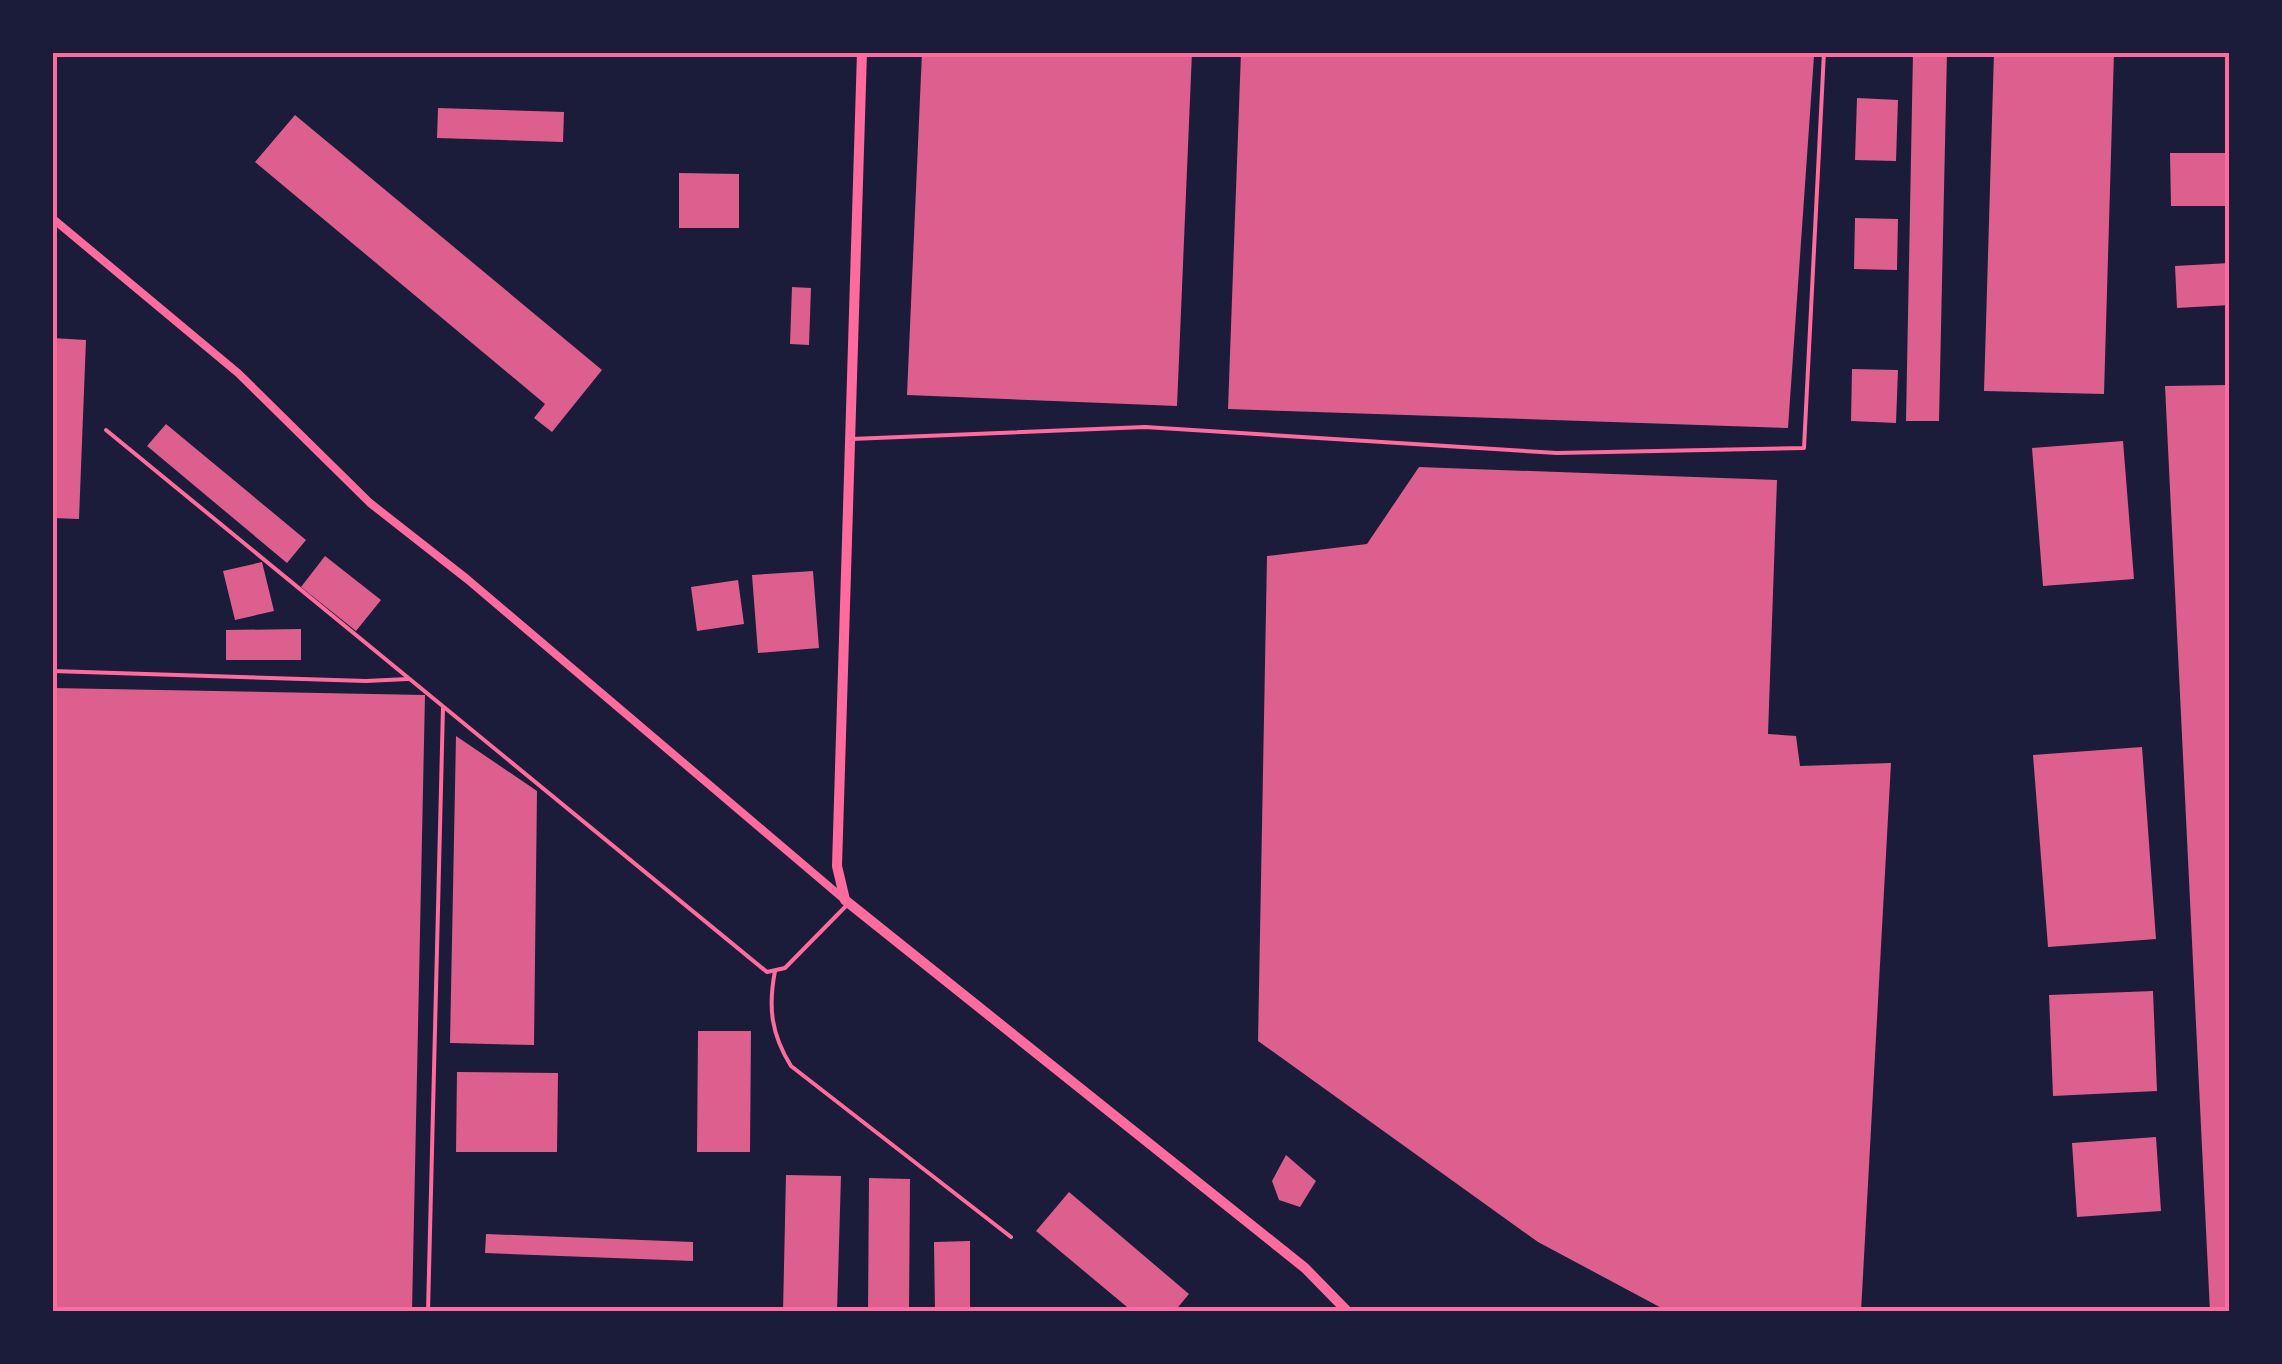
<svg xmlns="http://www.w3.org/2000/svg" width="2282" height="1364" font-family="Jost,sans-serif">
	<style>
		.building { fill: #dd5f8e }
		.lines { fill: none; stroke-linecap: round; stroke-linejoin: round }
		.service { stroke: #ff6b9d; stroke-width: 4 }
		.minor { stroke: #ff6b9d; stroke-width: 8 }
		.tertiary { stroke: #ff6b9d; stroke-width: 10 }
		.neatline { fill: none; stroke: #ff6b9d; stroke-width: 4 }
	</style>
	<rect width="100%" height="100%" fill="#1b1b3a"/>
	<path class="building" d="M922,52H1192L1177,406L907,395Z
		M1241,52H1776L1814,56L1788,428L1228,409Z
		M1913,52H1947L1939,421H1906Z
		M1994,52H2114L2104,394L1984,391Z
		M1857,98L1898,100L1896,161L1855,160Z
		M438,108L564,112L563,142L437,138Z
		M295,115L602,370L552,432L534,418L545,404L255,162Z
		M2170,153H2230V206H2171Z
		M679,173L739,174V228H679Z
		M1855,218L1898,219L1897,270L1854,269Z
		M2230,263V305L2177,308L2175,266Z
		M792,287L811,288L809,345L790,344Z
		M52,338L86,340L79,519L52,518Z
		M1852,369L1898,370L1896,423L1851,421Z
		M2230,385V1312H2210L2165,386Z
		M166,424L306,540L287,563L147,446Z
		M2123,441L2134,579L2043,586L2032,448Z
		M1419,467L1777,480L1768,734L1796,736L1800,766L1891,763L1861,1312H1669L1538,1242L1258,1041L1267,556L1367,544Z
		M325,556L381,600L356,631L301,587Z
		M262,562L274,611L235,620L223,571Z
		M813,571L819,648L758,653L752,575Z
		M738,580L744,624L697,631L691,587Z
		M301,629V660H226V630Z
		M52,688L425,695L412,1312H52Z
		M456,736L537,791L534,1045L450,1043Z
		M2142,747L2156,939L2048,947L2033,755Z
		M2153,991L2157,1091L2053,1096L2049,995Z
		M698,1031H751L750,1152H697Z
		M457,1072L558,1073L557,1152H456Z
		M2156,1137L2161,1211L2077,1217L2072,1143Z
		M1286,1155L1316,1181L1300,1207L1279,1200L1272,1181Z
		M786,1175L841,1176L837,1312H783Z
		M869,1178L910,1179L909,1312H868Z
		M1069,1192L1189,1294L1174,1312H1133L1036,1231Z
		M486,1234L693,1242V1261L485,1253Z
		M970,1241V1312H935L934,1242Z"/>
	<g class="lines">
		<path class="service" d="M106,430L767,972L785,968L846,906
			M851,439L1145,427L1557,453L1804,448L1824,52
			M52,671L366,681L408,679
			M775,971C768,1007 771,1034 791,1066L1011,1237
			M428,1312L443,707"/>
		<path class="minor" d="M52,218L238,373L370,503L467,579L845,900"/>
		<path class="tertiary" d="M862,52L837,866L845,900L1305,1268L1348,1312"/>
	</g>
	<rect width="2282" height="1364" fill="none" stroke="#1b1b3a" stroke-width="110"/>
	<rect x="55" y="55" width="2172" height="1254" class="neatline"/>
</svg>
